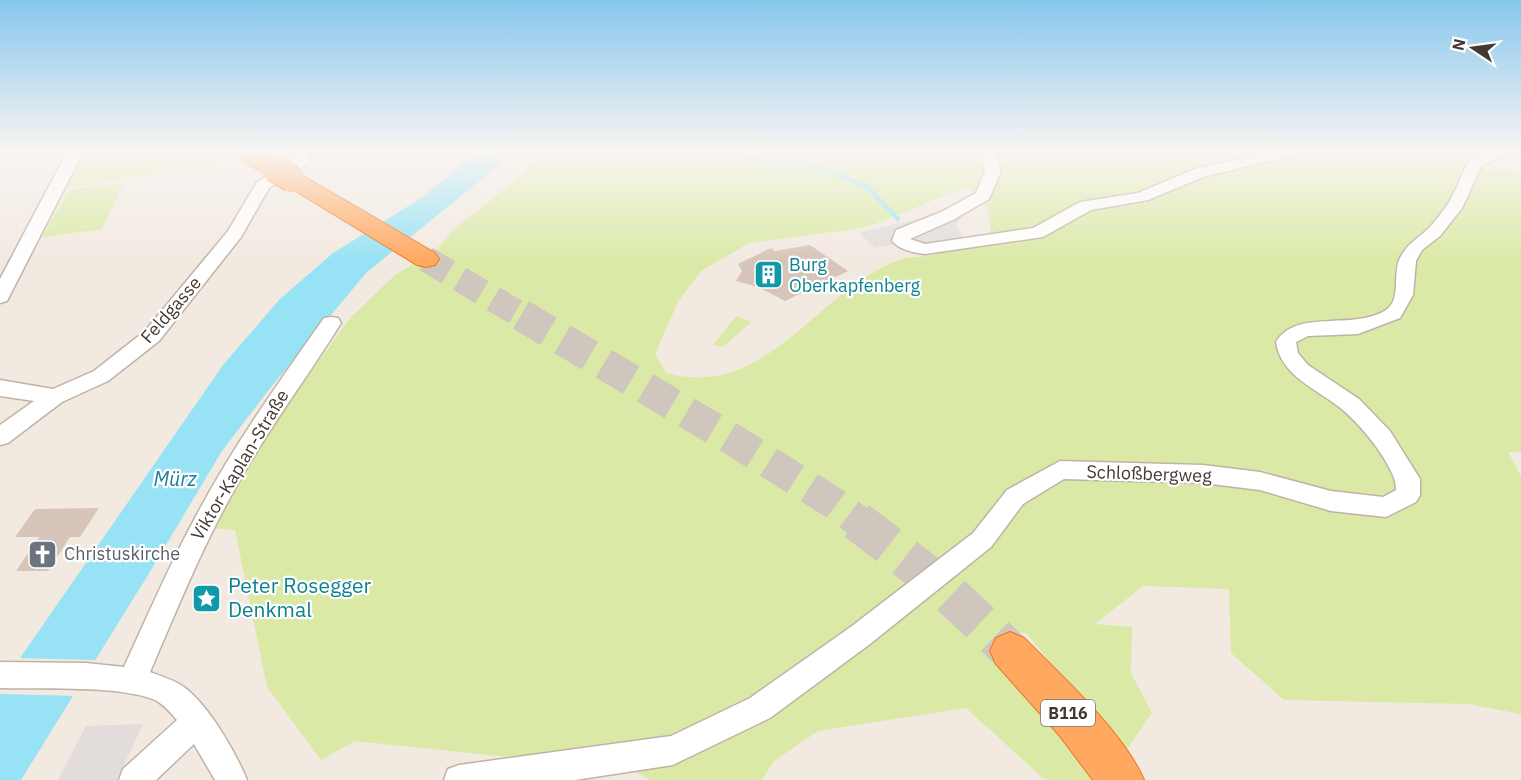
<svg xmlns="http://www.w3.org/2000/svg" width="1521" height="780" font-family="'IBM Plex Sans',sans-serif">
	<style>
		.green { fill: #daeaa6; fill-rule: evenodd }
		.parking { fill: #e2dddb }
		.water { fill: #97e3f5 }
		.pier { fill: #f2e9e1 }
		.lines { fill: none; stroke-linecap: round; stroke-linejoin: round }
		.stream { stroke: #97e3f5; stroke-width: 4 }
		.building { fill: #d8c5b9 }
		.highway-tunnel-far2 { stroke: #cfc6be; stroke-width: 26; stroke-dasharray: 26 13; stroke-linecap: butt }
		.highway-tunnel-far1 { stroke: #cfc6be; stroke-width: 32; stroke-dasharray: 32 16; stroke-linecap: butt }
		.highway-tunnel { stroke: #cfc6be; stroke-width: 40; stroke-dasharray: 40 20; stroke-linecap: butt }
		.minor-casing { stroke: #c1b2a6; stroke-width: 3 }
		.highway-casing { stroke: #e97725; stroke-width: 2 }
		.minor { fill: #fff; fill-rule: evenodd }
		.highway { fill: #ffa85f; fill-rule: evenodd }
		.highway-bridge-casing { stroke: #e97725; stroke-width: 28; stroke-linecap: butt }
		.highway-bridge { stroke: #ffa85f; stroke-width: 26 }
		.labels { text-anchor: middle; stroke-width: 4.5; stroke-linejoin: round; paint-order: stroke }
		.shield { fill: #fff; stroke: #7c7470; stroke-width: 1.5 }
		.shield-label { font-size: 16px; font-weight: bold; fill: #443932 }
		.culture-label { font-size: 18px; fill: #0d838f; stroke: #fff; text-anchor: start }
		.street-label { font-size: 18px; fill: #443932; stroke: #fff }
		.worship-label { font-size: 18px; fill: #5b616d; stroke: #fff; text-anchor: start }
		.water-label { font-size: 20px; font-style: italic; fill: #207d95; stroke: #fff }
		.near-culture-label { font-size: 21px; fill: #0d838f; stroke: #fff; text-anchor: start }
	</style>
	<rect width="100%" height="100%" fill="#f2e9e1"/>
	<path class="green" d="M80,152H228L242,161L63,188Z
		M541,152H1495L1475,160L1487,169L1521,170V452H1508L1521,476V714L1467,704L1284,700L1231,653L1229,589L1143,586L1095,624L1132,627L1131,673L1152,713L1125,752L1026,633L1017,632L1025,640L1056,728L1095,780H1050L1043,778L966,708L818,731L774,761L762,780H651L632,770L355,741L321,760L267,687L235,530L211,528L264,436L351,317L394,276L437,249L453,230L519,177ZM967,186C992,205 992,215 989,245C968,249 946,252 925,256C917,257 907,257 899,260C817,290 767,401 666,373L655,354L678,302L701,271L749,243L862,228L889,219Z
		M124,183L102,229L42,237L69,190Z
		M736,316L751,322L723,347L713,345Z"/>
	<path class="parking" d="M948,211L962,218L956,224L967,245L899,243L875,248L859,233Z
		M143,724L117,780H58L86,726Z"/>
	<path class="water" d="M470,152H509L498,166L366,273L271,387L222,451L148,575L21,780H0V687L223,365L279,300L333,253L423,197L466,161Z"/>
	<path class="pier" d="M16,658L98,660L76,696L0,694V682Z"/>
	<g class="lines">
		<path class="stream" d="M683,152L744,157L765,162L805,163L866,186L898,219"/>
	</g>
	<path class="building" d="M810,245L848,271L785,301L758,287L736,281L742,271L738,264L771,248L775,251Z
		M99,508L80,537H70L48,571H16L39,537H15L35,509Z"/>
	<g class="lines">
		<path class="highway-tunnel-far2" d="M426,259L524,317"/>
		<path class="highway-tunnel-far1" d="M521,315L735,441L835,504L859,522"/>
		<path class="highway-tunnel" d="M857,521L939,584L1010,651"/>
		<defs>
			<path id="minor" d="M67,152H83L9,297L7,301L0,303V279Z
				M286,152H305L309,156V163L269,188L241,237L159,341L108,381L62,402L8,443L0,445V425L34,401L0,396V380L53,389L94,371L145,331L228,231L257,182L293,161V158Z
				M980,152H996L1001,171L989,199L953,220L910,239L925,244L1033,228L1080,202L1138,193L1195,169L1269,152H1298L1295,155L1206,176L1148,200L1091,210L1043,237L925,254C914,253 900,250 892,241L896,230L941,212L976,193L985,171Z
				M1486,152H1508L1505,155L1482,165L1462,208L1440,236L1422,250L1416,261L1413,295L1400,318L1358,334L1308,336L1296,342L1298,353L1308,365L1359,399L1390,431L1420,479V495L1416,502L1386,517L1331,511L1260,490L1203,483L1064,479L1023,504L991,547L870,644L770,718L683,760L673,765L575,780H444L448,769L459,765L671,736L750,698L852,626L973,533L1007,490L1060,461L1203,465L1260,472L1331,491L1383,497L1396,490C1396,478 1391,471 1385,460C1374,442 1359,424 1343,410C1318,389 1281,377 1276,342C1296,308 1354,331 1386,310C1402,299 1392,273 1400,258C1407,244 1417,239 1428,229C1435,222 1442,212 1448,204C1457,190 1461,173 1471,159Z
				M331,317L338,318L341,323C307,378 268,429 237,485C203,545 177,609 150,672C161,676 174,680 184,687C209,706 235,751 247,780H215L194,744L156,780H119L123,769L177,720C171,713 165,706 157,701C125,685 38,689 0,688V662L86,663L124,667C147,617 169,566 195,518C232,448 278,383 324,318Z"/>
			<path id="highway" d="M236,152C254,152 274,151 286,168L282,173C267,177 244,165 236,152Z
				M292,172L300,174L435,253L439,259L435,265L426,267L417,265L284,184L280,179L284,174Z
				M1010,632L1024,638C1061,675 1124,733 1144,780H1093L1059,735L996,664L990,651L996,638Z"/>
		</defs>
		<use href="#minor" class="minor-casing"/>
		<use href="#highway" class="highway-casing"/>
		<use href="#minor" class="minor"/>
		<use href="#highway" class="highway"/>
		<defs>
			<path id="highway-bridge" d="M274,168L292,179"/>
		</defs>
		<use href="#highway-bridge" class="highway-bridge-casing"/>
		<use href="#highway-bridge" class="highway-bridge"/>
	</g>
	<linearGradient id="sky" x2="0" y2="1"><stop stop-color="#87c7ed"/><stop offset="0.58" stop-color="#f9f5f2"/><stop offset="1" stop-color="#f9f5f2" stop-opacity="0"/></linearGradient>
	<rect width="1521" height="261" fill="url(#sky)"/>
	<defs>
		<symbol id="building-square" viewBox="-11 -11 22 22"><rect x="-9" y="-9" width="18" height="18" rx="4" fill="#0f9aa8" stroke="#fff"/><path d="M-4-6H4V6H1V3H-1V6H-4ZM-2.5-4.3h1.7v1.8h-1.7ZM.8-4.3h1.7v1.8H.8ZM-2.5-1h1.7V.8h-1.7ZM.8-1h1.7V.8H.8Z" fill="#fff"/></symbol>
		<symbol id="church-square" viewBox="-11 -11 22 22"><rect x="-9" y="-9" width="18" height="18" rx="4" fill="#6b7280" stroke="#fff"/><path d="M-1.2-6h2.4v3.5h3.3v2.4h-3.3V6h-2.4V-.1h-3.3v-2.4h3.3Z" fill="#fff"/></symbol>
		<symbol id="sight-square" viewBox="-11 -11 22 22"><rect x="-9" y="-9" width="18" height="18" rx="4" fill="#0f9aa8" stroke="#fff"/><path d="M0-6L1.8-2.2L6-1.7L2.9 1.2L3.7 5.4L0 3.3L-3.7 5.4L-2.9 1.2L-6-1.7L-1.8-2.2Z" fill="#fff"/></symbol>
	</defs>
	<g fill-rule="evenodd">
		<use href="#building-square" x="752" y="258" width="33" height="33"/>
		<use href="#church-square" x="26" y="538" width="33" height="33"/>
		<use href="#sight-square" x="190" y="582" width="33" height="33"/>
	</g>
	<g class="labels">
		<rect class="shield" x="1041" y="700" width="54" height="26" rx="4.5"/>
		<g class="shield-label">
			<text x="1068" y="719">B116</text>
		</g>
		<g class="culture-label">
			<text x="789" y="271">Burg<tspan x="789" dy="21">Oberkapfenberg</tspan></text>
		</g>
		<g class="street-label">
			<text transform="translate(171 310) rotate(-49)" y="6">Feldgasse</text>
			<text transform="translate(240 465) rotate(-59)" y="6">Viktor-Kaplan-Straße</text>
			<text transform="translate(1149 474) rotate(2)" y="6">Schloßbergweg</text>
		</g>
		<g class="worship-label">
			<text x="64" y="560">Christuskirche</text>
		</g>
		<g class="water-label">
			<text x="175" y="486">Mürz</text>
		</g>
		<g class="near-culture-label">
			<text x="228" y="593">Peter Rosegger<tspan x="228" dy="24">Denkmal</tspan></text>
		</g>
	</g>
	<g transform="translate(1473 48) rotate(283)" stroke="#ffffff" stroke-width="4.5" paint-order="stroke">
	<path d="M0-4.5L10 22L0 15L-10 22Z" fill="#443932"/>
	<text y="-9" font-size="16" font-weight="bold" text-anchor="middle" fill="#443932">N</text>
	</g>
</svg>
